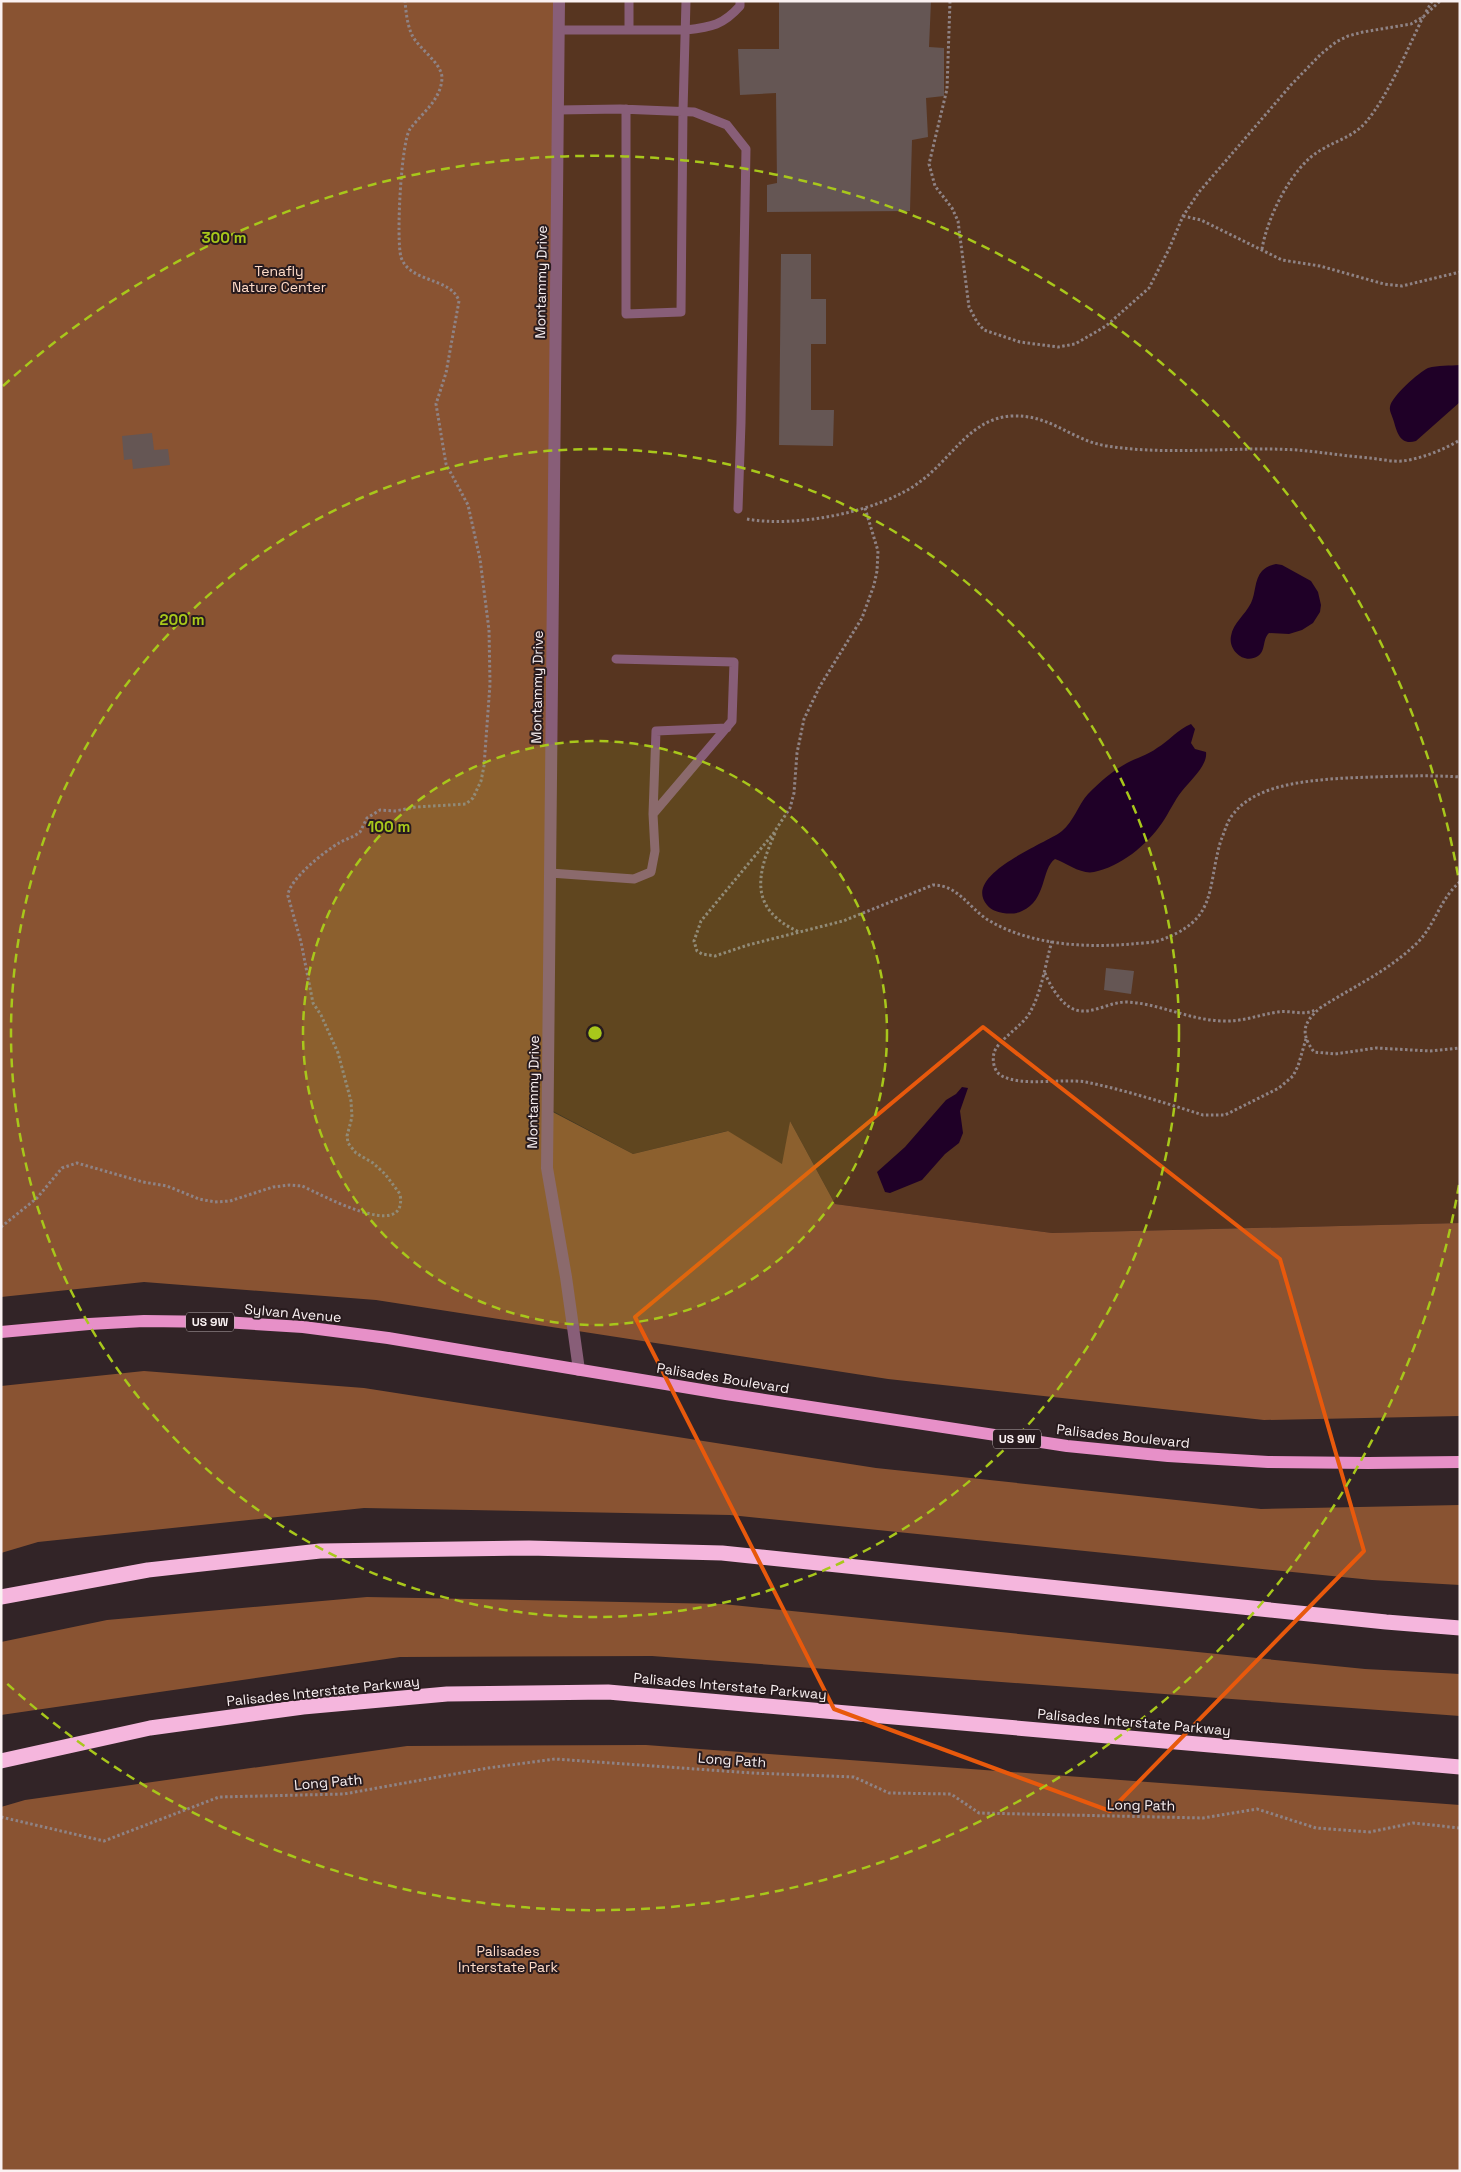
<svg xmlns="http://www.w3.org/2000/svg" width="1461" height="2172" font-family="'Space Grotesk',sans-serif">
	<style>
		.green { fill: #573520 }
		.forest { fill: #895332 }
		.water { fill: #1f0027 }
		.building { fill: #655654 }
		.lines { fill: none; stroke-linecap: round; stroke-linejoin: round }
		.path { stroke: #8f8385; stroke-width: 3; stroke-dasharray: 2.5 2.5; stroke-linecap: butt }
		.service { stroke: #885e78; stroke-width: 9 }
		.minor { stroke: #885e78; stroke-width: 12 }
		.primary { stroke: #e790c8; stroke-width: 12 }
		.motorway { stroke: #f5b6dd; stroke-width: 15 }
		.marked { fill: none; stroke: #e8590c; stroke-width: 4; stroke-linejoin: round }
		.ring { fill: none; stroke: #a8c71b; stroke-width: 2.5; stroke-dasharray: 9 6 }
		.labels { text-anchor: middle; stroke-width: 4; stroke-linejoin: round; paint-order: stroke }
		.shield { fill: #281b1e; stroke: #bbb1b2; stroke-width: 1 }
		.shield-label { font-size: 12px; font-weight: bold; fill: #faf1f2 }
		.park-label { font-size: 14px; fill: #fedbc8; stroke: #281b1e }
		.street-label { font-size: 14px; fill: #faf1f2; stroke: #281b1e }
		.centre { fill: #a8c71b; stroke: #281b1e; stroke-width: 2.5 }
		.ring-label { font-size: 15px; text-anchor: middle; font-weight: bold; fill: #a8c71b; stroke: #281b1e; stroke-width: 4; stroke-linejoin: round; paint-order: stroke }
	</style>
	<rect width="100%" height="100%" fill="#322427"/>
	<path class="green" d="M559,1H1460V1223L1052,1233L835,1204L790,1121L783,1165L727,1131L633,1154L549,1109Z"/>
	<path class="forest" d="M1,1H559L549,1110L633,1154L728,1131L782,1164L790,1121L835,1204L1052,1233L1460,1223V1416L1264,1420L888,1379L376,1300L144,1282L1,1297Z
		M144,1371L364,1388L876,1468L1261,1509L1460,1505V1585L1372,1580L730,1515L364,1508L38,1542L1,1553V1386Z
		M367,1597L723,1604L1365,1669L1460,1674V1716L652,1656L400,1657L1,1715V1642L107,1620Z
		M646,1745L1460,1805V2171H1V1807L25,1800L407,1746Z"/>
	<path class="water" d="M1460,365V402L1416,441C1401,446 1397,433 1394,422C1393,417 1389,411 1390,407C1391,397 1419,372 1428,368C1438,365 1450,366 1460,365Z
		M1276,564L1282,565L1311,581L1318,592L1321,605L1320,612L1313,623L1302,630L1289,634L1269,633C1262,640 1266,651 1258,656C1244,665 1228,650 1231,636C1233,623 1245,615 1251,603C1256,593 1254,580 1262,571C1266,567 1271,565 1276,564Z
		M1191,724L1195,729L1191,743L1195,749L1206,752C1208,765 1190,781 1182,791C1174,801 1169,813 1162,823C1147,845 1120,867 1094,872C1082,875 1066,863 1055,859C1041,869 1047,900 1022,911C1017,914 1009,914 1003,913C997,912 991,910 987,905C961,874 1048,843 1062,831C1074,821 1078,805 1088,794C1100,782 1112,771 1127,763C1136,758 1148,755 1157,748C1169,741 1178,729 1191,724Z
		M962,1087L968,1088L960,1111L963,1133L959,1143L945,1154L922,1180L890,1193L885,1192L877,1172L905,1147L946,1100L956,1094Z"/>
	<path class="building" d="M779,1H931L929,47L944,48V96L926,98L928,137L912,140L910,211L767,212V185L777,183L776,93L740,95L738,49H779Z
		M781,254H811V299H826V344H811V410H834L833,446L779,445Z
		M152,433L154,450L168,449L170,465L133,469L132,459L124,460L122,436Z
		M1106,968L1134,971L1131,994L1104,990Z"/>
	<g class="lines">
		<path class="path" d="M950,1L947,89L929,164L935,186L952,208L958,221L969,307L977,322L984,330L1020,342L1058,347L1075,344L1106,326L1149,288L1169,249L1183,216L1199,192L1291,85L1321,54L1336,42L1348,36L1363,32L1411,24L1423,17L1440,1
			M1426,12L1432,1
			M1183,216L1201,220L1282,260L1320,266L1384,284L1402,286L1460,272
			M1262,249C1267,218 1292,166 1321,150C1337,140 1353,137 1366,122C1388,96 1408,48 1423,17
			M865,508L878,551L877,571L874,585L862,618L820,686L804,719L797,753L794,793L790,808L773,834L701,921L694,941L697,951L702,954L715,956L748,945L843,921L933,885C958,885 968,907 988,920C1030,945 1084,948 1132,944C1140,943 1150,943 1158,941C1219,920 1206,890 1221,840C1225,831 1227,821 1234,813C1245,799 1265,790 1283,786C1312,779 1343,778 1373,777C1402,776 1431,775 1460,777
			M747,519C795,528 881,512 921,481C952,458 970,419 1011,416C1051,414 1070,440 1107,446C1171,456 1234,446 1297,450C1321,452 1345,456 1369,458C1380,459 1392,462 1403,461C1423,458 1443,450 1460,440
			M775,833C756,876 749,909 799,932
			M1460,882C1441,897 1435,925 1418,942C1389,971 1354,986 1320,1008C1303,1023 1300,1033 1314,1052L1335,1054L1376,1048L1430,1051L1460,1048
			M1052,941C1045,965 1042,992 1029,1014C1021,1027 997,1041 994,1053C992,1061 994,1072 1002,1076C1024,1087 1061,1078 1086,1082C1125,1090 1165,1103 1203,1115H1225L1279,1088L1293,1076L1298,1066L1306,1039
			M1045,973C1050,986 1062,1006 1076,1010C1092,1015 1111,1001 1128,1002C1160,1004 1190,1020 1222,1021C1242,1022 1258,1015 1278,1012C1290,1010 1304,1016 1315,1010
			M1,1227L37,1198L62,1168L77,1163L143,1182L167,1186L199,1199L215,1202L230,1201L273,1187L290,1185L302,1186C319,1193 409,1244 400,1194L385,1174L373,1163L356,1153L348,1143L347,1136L352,1117L351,1101L338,1053L321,1015L313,1003L301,942L288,896C288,880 325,851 339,843C346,839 354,837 360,832L367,818L380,810L395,811L416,807L466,804L473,798L481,781L484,766L490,684L489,630L480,559L468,505L446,464L436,404L446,373L459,301C451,277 409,283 401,257C396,240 401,142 410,129C422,113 441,100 442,78C442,63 418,48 412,35C407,24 406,12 405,1
			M1,1817L104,1841L219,1797L344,1794L488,1768L555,1759L752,1773L854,1777L889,1793L951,1794L979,1813L1203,1818L1257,1809L1316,1828L1370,1832L1413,1823L1460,1828"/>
		<path class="service" d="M558,30H686C712,27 723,25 740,6V1
			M629,30V1
			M626,109V314L681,312L683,111L686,1
			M558,110L620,109L694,112L727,125L746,149L741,423L738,509
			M653,814L656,731L727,728
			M550,873L634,879L651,872L655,851L653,814L732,721L734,662L616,659"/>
		<path class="minor" d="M559,1L547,1168L566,1277L579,1370"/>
		<path class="primary" d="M1,1332L89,1324L144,1321L223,1322L303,1327L388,1338L726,1394L1067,1446L1168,1456L1268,1462L1368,1463L1460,1462"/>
		<path class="motorway" d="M1,1597L148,1570L320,1551L529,1548L722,1553L1386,1622L1460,1628
			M1,1761L150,1728L303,1707L447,1694L608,1692L1460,1767"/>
	</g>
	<path class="marked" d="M983,1027L1280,1259L1364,1551L1110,1811L834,1709L635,1317Z"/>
	<circle cx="595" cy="1033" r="292" fill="#a8c71b" fill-opacity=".12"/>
	<g class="ring">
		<circle cx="595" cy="1033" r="292"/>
		<circle cx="595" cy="1033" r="584"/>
		<path d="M1459 1185A877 877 0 0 1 3 1680M3 386A877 877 0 0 1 1459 881"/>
	</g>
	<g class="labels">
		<g class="shield">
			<rect x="186" y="1312.5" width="48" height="19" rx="4"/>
			<rect x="993" y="1429.5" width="48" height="19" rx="4"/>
		</g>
		<g class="shield-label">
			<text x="210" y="1326">US 9W</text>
			<text x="1017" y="1443">US 9W</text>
		</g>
		<g class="park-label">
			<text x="279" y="276">Tenafly<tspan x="279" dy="16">Nature Center</tspan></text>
			<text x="508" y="1956">Palisades<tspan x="508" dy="16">Interstate Park</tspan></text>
		</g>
		<g class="street-label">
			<text transform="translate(541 282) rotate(-89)" y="5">Montammy Drive</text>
			<text transform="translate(537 687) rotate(-89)" y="5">Montammy Drive</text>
			<text transform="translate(533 1092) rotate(-89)" y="5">Montammy Drive</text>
			<text transform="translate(293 1313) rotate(5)" y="5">Sylvan Avenue</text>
			<text transform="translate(723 1378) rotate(9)" y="5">Palisades Boulevard</text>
			<text transform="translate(1123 1436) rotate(6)" y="5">Palisades Boulevard</text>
			<text transform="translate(730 1686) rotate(5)" y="5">Palisades Interstate Parkway</text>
			<text transform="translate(323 1691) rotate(-6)" y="5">Palisades Interstate Parkway</text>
			<text transform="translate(1134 1722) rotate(5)" y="5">Palisades Interstate Parkway</text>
			<text transform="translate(732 1760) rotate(4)" y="5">Long Path</text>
			<text transform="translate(328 1782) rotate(-5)" y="5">Long Path</text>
			<text transform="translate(1141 1805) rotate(1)" y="5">Long Path</text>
		</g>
	</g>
	<circle cx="595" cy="1033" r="8" class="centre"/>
	<g class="ring-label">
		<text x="224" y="243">300 m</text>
		<text x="182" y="625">200 m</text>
		<text x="389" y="832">100 m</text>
	</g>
	<rect width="1461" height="2172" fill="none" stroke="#faf1f2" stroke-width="5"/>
</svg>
